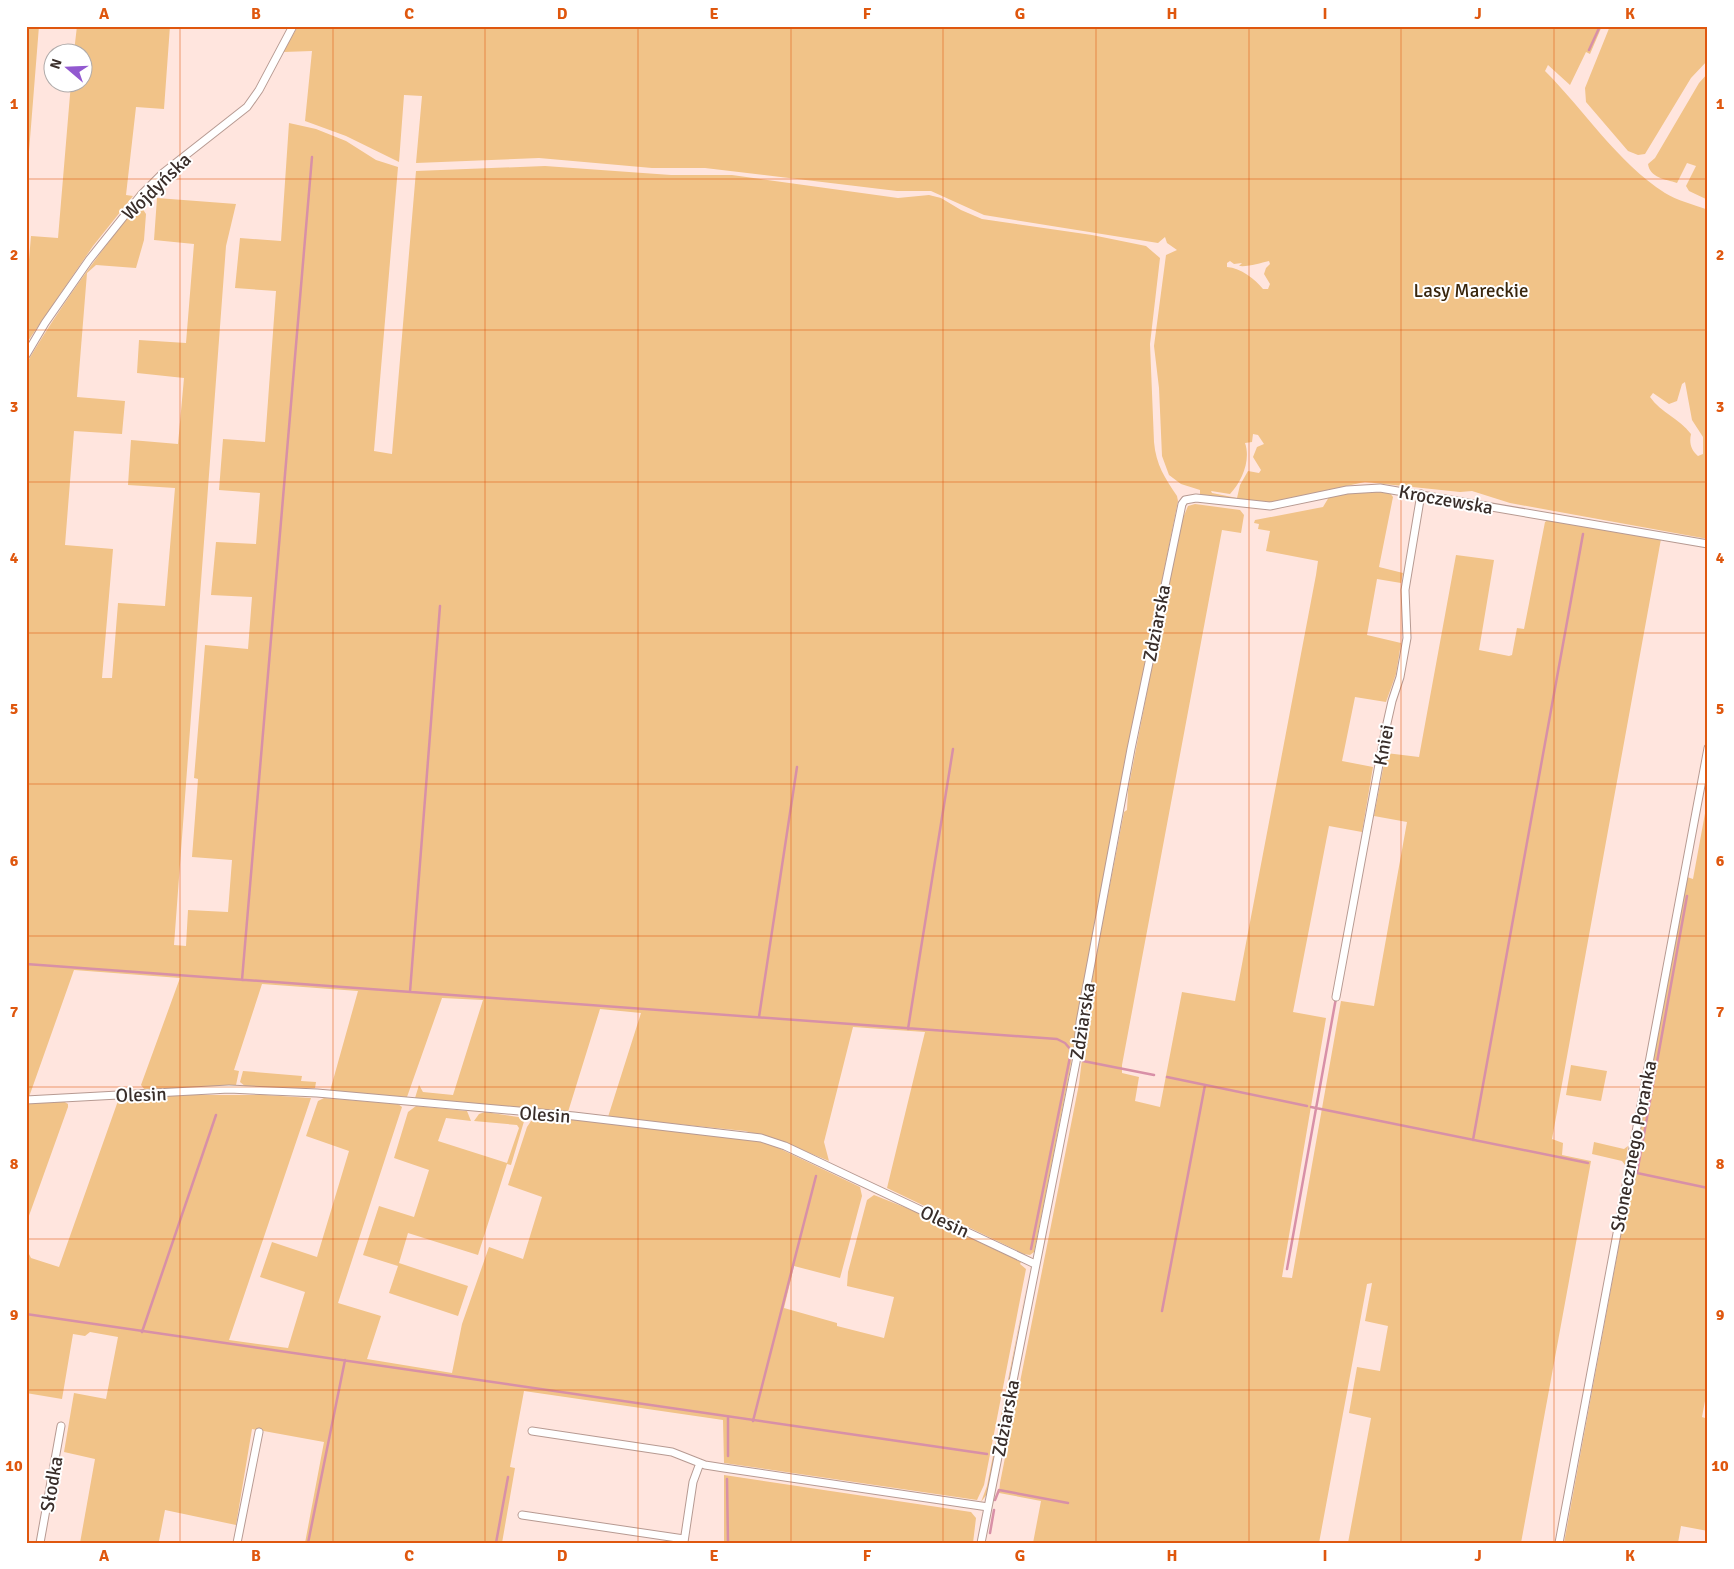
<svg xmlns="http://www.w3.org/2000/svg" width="1734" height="1569" font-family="Signika,sans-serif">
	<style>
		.green { fill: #f1c388; fill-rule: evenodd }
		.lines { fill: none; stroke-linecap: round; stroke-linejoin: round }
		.stream { stroke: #d890a7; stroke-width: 2.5 }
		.minor-casing { stroke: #b79a92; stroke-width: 9 }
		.minor { stroke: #fff; stroke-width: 7 }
		.grid { fill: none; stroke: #df570e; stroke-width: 1; stroke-opacity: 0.55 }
		.labels { text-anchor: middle; stroke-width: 4; stroke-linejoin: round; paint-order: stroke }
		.street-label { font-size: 19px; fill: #392e2a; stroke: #fff }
		.park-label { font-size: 19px; fill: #39260c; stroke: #fff }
		.neatline { fill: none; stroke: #df570e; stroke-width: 2 }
		.grid-label { font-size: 16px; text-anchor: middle; font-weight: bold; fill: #df570e }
	</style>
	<rect width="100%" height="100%" fill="#ffe5de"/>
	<path class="green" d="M26,26H39L26,189Z
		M77,26H170L164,109L136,107L126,195L133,196L93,246L26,344V295L31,236L58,238L71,83L82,82V52H74Z
		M298,26H1602L1590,54L1586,52L1570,85L1548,65L1545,71C1585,111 1617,162 1665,193C1676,200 1695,205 1708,210V539L1510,503L1472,491L1460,492L1365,482L1267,503L1200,495V490L1181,484L1169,475L1162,456L1159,388L1154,346L1166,255L1177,250L1167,243L1165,237L1158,243L984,215L931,191H897L705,168H652L539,158L416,163L422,96L404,95L399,162L346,136L305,121L312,51L283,52ZM1230,261L1234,264L1242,263L1239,266C1249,267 1260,263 1269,261L1270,264L1266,268L1264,274L1270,284L1268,289H1263C1255,279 1241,268 1227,267V263ZM1685,382L1692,420L1703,437V454L1698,456C1691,450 1689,443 1691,434C1679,418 1661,413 1650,397L1653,393L1669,404L1677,401L1682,384ZM1253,434L1258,435L1264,444L1257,447L1253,457L1261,470L1259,473L1248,471L1240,485L1237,498L1212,493L1211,491L1230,494C1242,481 1251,460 1245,443L1252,442Z
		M1610,26H1708V60L1691,78L1645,154L1638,155L1628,151L1586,102L1585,88Z
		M1708,73V200L1689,191L1686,186L1696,166L1687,163L1677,183C1665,179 1650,178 1648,164L1655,158L1699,83Z
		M289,123L316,129L346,141L376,160L398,167L374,451L392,454L416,171L545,166L671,175H732L898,198L929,195L941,198L961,210L982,219L1092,235L1146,246L1160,258L1150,344L1154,442C1156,465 1165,478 1177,496L1178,501C1127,751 1085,1002 1034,1252L1030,1255L1024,1254L887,1188L925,1032L853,1027L824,1142L829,1161L778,1140L745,1131L608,1117L641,1013L600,1009L568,1112L415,1098L419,1085L423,1092L453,1095L483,1000L442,998L407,1097L330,1091L358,991L262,984L234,1070L239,1071L236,1085L232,1087L145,1090L141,1085L180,978L74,970L29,1097H26V364C59,308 96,257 136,207L142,208L146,214L144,240L136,268L96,265L87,273L77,397L125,401L122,434L74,431L65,545L113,549L102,678H112L118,603L165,606L175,488L128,485L131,440L178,444L184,378L137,373L139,340L186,343L194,244L154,240L157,198L236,204L226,246L174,945L186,946L188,910L228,912L232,860L192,857L198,779L194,778L205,645L248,649L252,597L211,595L216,542L256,544L260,493L219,490L223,439L265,442L276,291L235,288L240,238L281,241Z
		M1383,491L1390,493L1393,497L1379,567L1403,573L1401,583L1377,579L1367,635L1401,643L1396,674L1386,702L1355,697L1342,761L1373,767L1362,832L1329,826L1293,1012L1326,1018L1282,1277L1292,1278L1341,1001L1374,1006L1407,822L1374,816L1386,753L1419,757L1456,555L1494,560L1479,650L1509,656L1512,655L1517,628L1524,629L1545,522L1548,520L1661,539L1552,1139L1563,1143L1562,1155L1591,1161L1521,1543H1348L1371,1418L1349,1413L1357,1367L1380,1371L1388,1326L1365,1321L1372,1283L1367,1284L1319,1543H1033L1041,1501L999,1493L1000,1483L1079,1084L1085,1034H1082L1085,1014L1124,812L1127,810L1128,790L1181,517L1183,518L1188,506L1195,504L1240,510L1244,515L1241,533L1222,530L1122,1065V1073L1139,1077L1135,1101L1160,1107L1182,992L1235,1001L1316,575L1318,561L1266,551L1270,531L1258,529L1259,524L1254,523L1255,520L1323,507L1329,497L1351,493Z
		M1708,797V1385L1702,1417L1708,1419V1531L1681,1526L1678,1543H1564L1687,877L1693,879Z
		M1571,1065L1607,1071L1601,1101L1566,1095Z
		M243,1071L302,1076L301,1081L316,1082L315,1088L246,1087L240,1082Z
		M190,1095H265L311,1098L229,1340L288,1348L305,1292L260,1277L272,1242L317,1257L349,1151L306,1136L318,1101L324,1098L398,1104L402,1107L338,1303L381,1316L367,1359L452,1373L462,1324L489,1247L523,1259L542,1197L508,1185L527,1127L531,1121L539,1116L740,1138L770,1144L860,1187L862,1196L840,1278L794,1266L784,1308L837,1323V1326L884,1338L894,1297L847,1286L848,1272L867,1200L874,1195L914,1211L1021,1262L1020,1264L1026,1269L984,1485L977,1500L724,1463L723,1420L524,1391L510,1467L515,1468L502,1543H305L324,1442L252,1429L236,1525L165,1510L159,1541L167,1543H80L95,1459L64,1452L74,1393L106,1399L118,1337L90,1332L85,1336L73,1334L62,1399L26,1393V1248L31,1258L59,1267L119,1098Z
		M63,1101L68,1104V1107L26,1224V1104Z
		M416,1106L467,1111L471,1121L446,1118L438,1141L507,1163L519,1128L517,1125L474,1121L479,1114L485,1112L525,1118L511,1165L507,1164L478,1255L408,1233L399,1263L468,1286L458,1316L389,1293L398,1266L363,1255L379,1206L414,1217L429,1170L394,1158L408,1112Z
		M1594,1142L1624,1149L1628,1146L1625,1165L1622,1161L1592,1154Z
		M1028,1279L987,1494L981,1502L987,1486Z
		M724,1475L971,1512L976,1518L973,1543H724Z"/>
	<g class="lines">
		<path class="stream" d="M1589,50L1600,26
			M1687,896L1637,1173L1708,1188
			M26,964L1057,1039L1065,1043L1071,1050L1070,1057L1031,1249
			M242,980L312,157
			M410,992L440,606
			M759,1017L797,767
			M908,1029L953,749
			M1083,1061L1154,1075
			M1167,1077L1307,1106
			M1311,1107L1588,1163
			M1473,1140L1583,534
			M1287,1269L1336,998
			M1162,1311L1205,1085
			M26,1314L987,1454
			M142,1332L216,1115
			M753,1421L816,1176
			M728,1456V1417
			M727,1479L728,1543
			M995,1500L999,1490L1068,1503
			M990,1533L994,1510
			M308,1543L345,1360
			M496,1543L508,1477"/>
		<defs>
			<path id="minor" d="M26,355L45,323L89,260L141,195L163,173L247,107L259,90L293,26
				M1336,997L1385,732L1392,701L1400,677L1407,638L1405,590L1421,494
				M26,1100L229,1089L317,1093L574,1116L761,1138L785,1146L1035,1264
				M532,1431L672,1452L705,1465L724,1468L988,1507
				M522,1515L684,1539
				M684,1542L693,1482L700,1463
				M40,1543L61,1426
				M237,1543L259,1432
				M981,1543L1077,1057L1080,1022L1131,749L1182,504L1185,500L1196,498L1270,506L1347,490L1380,488L1708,544
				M1559,1543L1708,748"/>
		</defs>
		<use href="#minor" class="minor-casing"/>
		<use href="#minor" class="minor"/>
	</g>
	<path class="grid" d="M180,26V1543M333,26V1543M485,26V1543M638,26V1543M791,26V1543M943,26V1543M1096,26V1543M1249,26V1543M1401,26V1543M1554,26V1543M26,179H1708M26,330H1708M26,482H1708M26,633H1708M26,784H1708M26,936H1708M26,1087H1708M26,1239H1708M26,1390H1708"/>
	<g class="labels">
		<g class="street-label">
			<text transform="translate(156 186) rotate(-44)" y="7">Wojdyńska</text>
			<text transform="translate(1446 499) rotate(10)" y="7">Kroczewska</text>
			<text transform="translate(1156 623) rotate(-79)" y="7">Zdziarska</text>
			<text transform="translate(1383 745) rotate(-79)" y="7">Kniei</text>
			<text transform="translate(1082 1021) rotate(-81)" y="7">Zdziarska</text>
			<text transform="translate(141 1094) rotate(-2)" y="7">Olesin</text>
			<text transform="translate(545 1114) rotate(4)" y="7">Olesin</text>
			<text transform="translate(1633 1146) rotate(-79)" y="7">Słonecznego Poranka</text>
			<text transform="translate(945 1221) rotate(25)" y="7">Olesin</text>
			<text transform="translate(1005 1418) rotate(-79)" y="7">Zdziarska</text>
			<text transform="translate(51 1484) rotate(-80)" y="7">Słodka</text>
		</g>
		<g class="park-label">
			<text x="1471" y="297">Lasy Mareckie</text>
		</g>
	</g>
	<rect width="1734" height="1569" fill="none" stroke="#ffffff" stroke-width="55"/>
	<g transform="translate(68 68) rotate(289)"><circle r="24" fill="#ffffff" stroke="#b0abaa"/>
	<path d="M0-4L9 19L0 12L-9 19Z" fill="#9259d0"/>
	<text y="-8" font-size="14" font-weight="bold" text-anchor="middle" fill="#392e2a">N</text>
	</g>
	<rect x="28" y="28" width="1678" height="1514" class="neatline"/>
	<g class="grid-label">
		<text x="104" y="19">A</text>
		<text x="256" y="19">B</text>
		<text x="409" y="19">C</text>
		<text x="562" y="19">D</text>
		<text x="714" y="19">E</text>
		<text x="867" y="19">F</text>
		<text x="1020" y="19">G</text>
		<text x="1172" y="19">H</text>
		<text x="1325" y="19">I</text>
		<text x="1478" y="19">J</text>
		<text x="1630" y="19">K</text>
		<text x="14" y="109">1</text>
		<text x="1720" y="109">1</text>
		<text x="14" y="260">2</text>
		<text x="1720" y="260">2</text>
		<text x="14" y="412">3</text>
		<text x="1720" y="412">3</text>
		<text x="14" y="563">4</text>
		<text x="1720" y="563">4</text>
		<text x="14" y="714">5</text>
		<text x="1720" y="714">5</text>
		<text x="14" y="866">6</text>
		<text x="1720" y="866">6</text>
		<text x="14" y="1017">7</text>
		<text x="1720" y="1017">7</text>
		<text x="14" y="1169">8</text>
		<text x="1720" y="1169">8</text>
		<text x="14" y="1320">9</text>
		<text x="1720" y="1320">9</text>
		<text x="14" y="1471">10</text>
		<text x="1720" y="1471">10</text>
		<text x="104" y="1561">A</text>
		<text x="256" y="1561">B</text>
		<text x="409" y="1561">C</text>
		<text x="562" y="1561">D</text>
		<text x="714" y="1561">E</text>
		<text x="867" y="1561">F</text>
		<text x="1020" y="1561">G</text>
		<text x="1172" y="1561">H</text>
		<text x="1325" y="1561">I</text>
		<text x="1478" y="1561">J</text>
		<text x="1630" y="1561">K</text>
	</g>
</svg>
